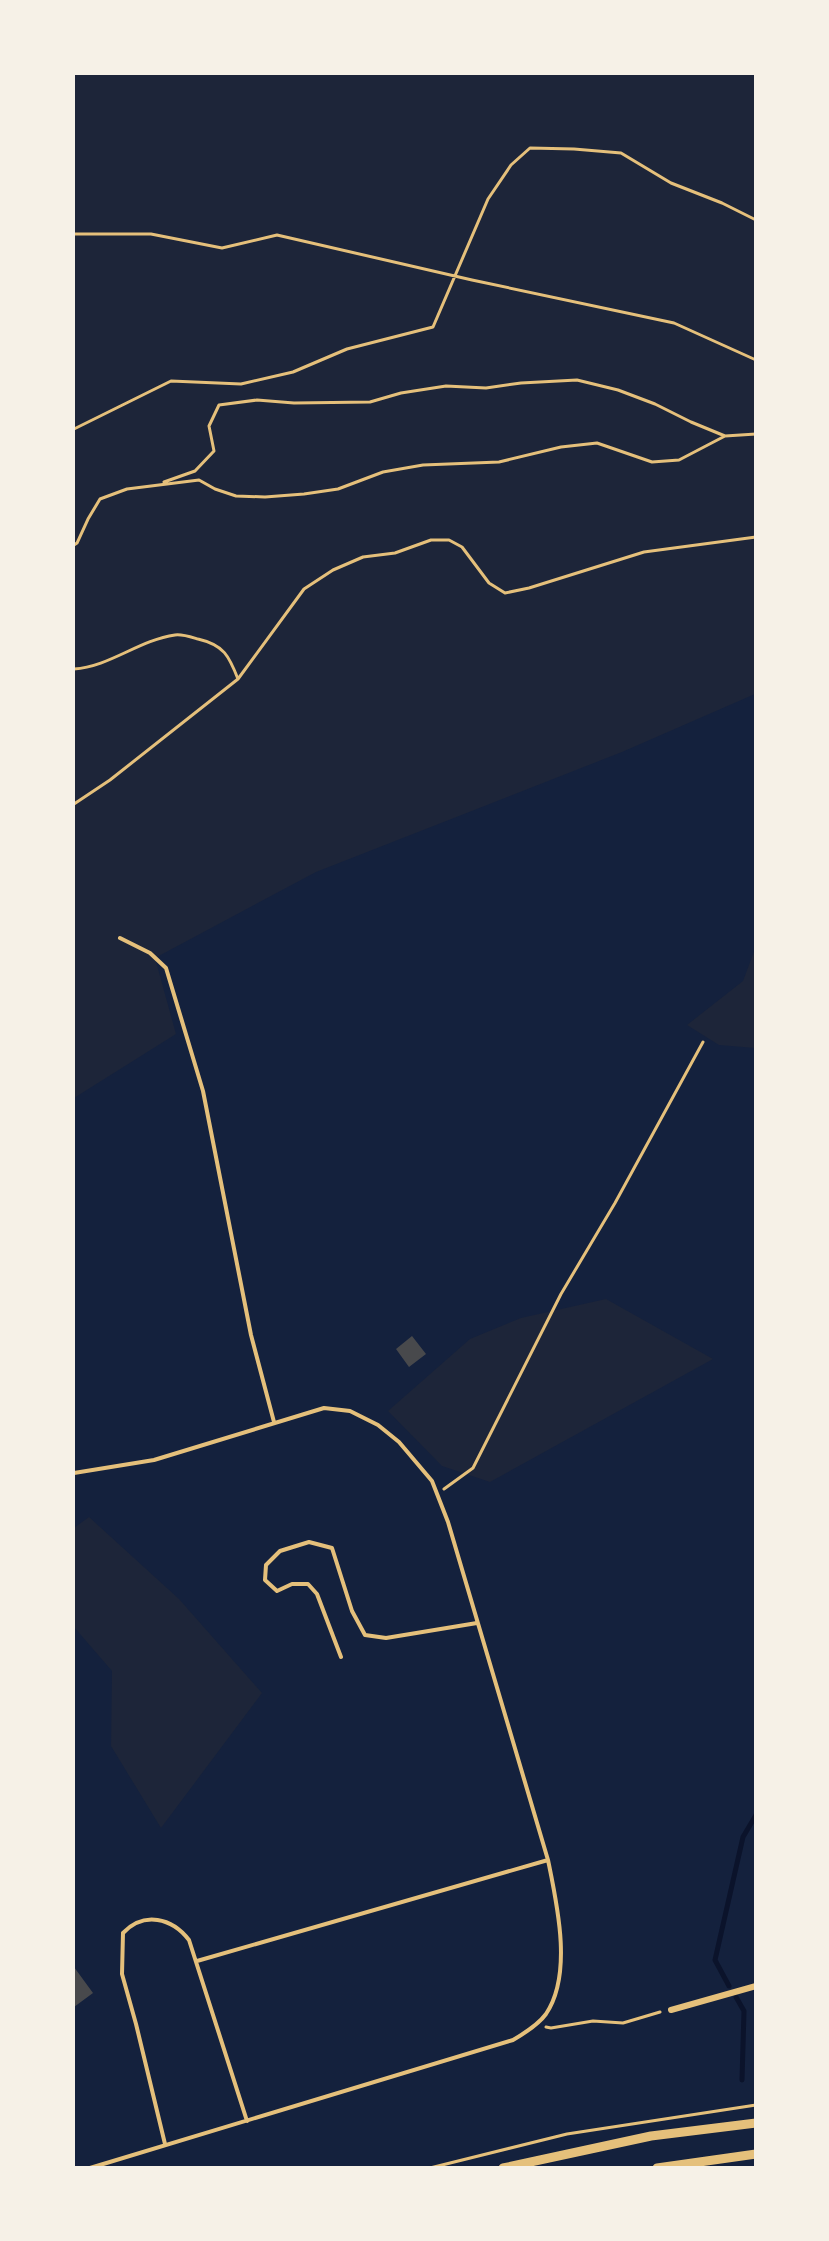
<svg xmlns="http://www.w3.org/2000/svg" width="829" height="2241" font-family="'Open Sans',sans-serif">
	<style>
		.green { fill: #1d2539 }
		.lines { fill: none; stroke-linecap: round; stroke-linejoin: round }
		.stream { stroke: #0b132b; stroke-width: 5 }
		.building { fill: #48494c }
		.path { stroke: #e5c07b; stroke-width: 3 }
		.service { stroke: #e5c07b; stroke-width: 4 }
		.minor { stroke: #e5c07b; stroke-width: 6 }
		.tertiary { stroke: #e5c07b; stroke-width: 9 }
	</style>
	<rect width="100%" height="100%" fill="#14213d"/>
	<path class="green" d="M74,74H755V694L622,752L316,872L155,958L176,1034L74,1098Z
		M755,949V1048L719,1045L687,1025L743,981Z
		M606,1299L713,1359L490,1482L442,1466L388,1411L470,1339L521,1318Z
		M89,1517L179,1599L262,1693L161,1828L111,1746L112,1671L74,1627V1528Z"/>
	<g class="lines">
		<path class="stream" d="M729,1986L715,1960L743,1837L756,1815
			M736,1997L744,2011L742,2080"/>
	</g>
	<path class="building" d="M412,1336L426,1354L409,1367L396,1349Z
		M74,1967L93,1993L74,2007Z"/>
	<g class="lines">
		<path class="path" d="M74,234H151L222,248L277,235L472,280L674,323L756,360
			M74,429L171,381L241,384L293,372L347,349L433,327L488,199L511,165L530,148L574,149L621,153L671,183L722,203L756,220
			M164,482L195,471L214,451L209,426L219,405L257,400L294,403L370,402L401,393L446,386L486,388L521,383L577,380L618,390L655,404L691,422L725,436
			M74,545L77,543L88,519L100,499L127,489L199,480L215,489L236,496L265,497L304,494L338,489L383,472L423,465L499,462L561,447L597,443L652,462L679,460L725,436L756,434
			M74,669C109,667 139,640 175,635C182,634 191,637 198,639C224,645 229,656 238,679
			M74,804L110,780L238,679L304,589L333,570L363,557L395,553L431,540H449L462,547L489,583L505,593L529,588L644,552L756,537
			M444,1489L473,1468L561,1294L615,1203L703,1042
			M546,2027L551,2028L593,2021L623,2023L660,2012
			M430,2168L567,2134L756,2105"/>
		<path class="service" d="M120,938L150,953L166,968L203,1091L251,1335L274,1422
			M74,1473L154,1460L324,1408L350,1411L378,1425L399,1442L432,1481L448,1522L548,1860C557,1904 573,1974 546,2014C538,2025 525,2033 513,2040L90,2168
			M341,1657L317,1594L308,1584H292L277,1591L265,1580L266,1565L280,1551L309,1542L332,1548L352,1611L365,1635L386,1638L477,1623
			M197,1961L548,1860
			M165,2144L136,2024L122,1974L123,1933C144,1911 172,1918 189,1940L247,2121"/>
		<path class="minor" d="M671,2010L756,1986"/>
		<path class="tertiary" d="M503,2168L651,2136L756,2123
			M657,2168L756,2154"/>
	</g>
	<rect width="829" height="2241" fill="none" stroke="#f6f1e7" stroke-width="150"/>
</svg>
